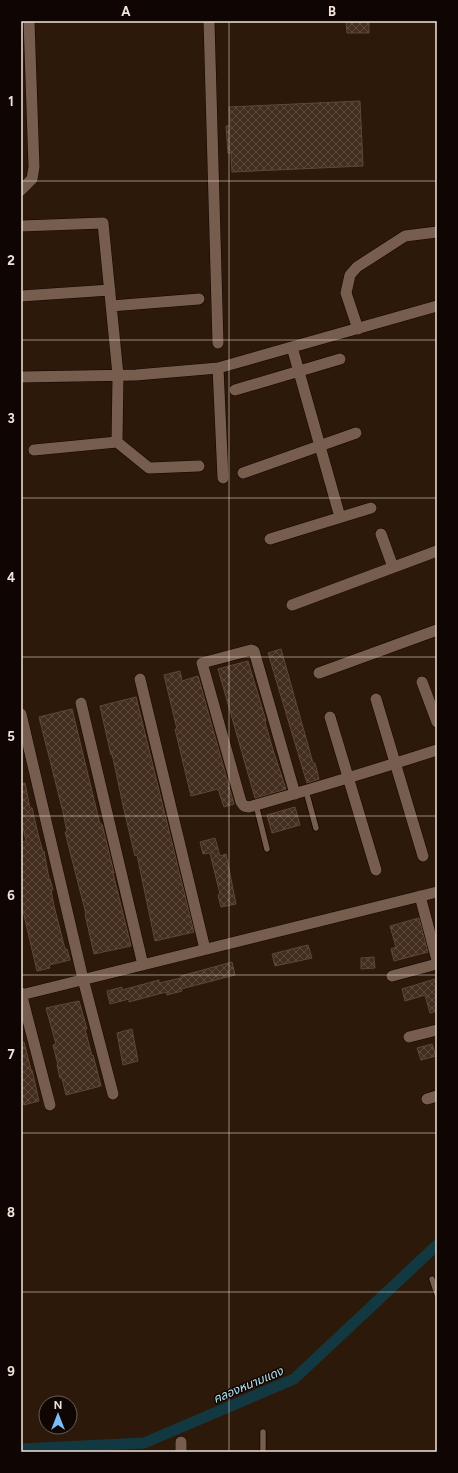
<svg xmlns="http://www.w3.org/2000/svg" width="458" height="1473" font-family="Figtree,'Noto Sans Thai',sans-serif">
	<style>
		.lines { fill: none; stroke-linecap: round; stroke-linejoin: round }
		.canal { stroke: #123942; stroke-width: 11 }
		.building { fill: url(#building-cross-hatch); stroke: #5f4737 }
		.service-casing { stroke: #140400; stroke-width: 7 }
		.minor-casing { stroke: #140400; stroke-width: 12 }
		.service { stroke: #765d4d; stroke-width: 5.5 }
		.minor { stroke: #765d4d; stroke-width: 11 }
		.grid { fill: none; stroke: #f2e3da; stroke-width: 1; stroke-opacity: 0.55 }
		.labels { text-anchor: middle; stroke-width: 3; stroke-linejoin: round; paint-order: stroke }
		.water-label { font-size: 12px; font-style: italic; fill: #b1e6f5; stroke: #0f0603 }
		.neatline { fill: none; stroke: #f2e3da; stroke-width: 1.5 }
		.grid-label { font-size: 13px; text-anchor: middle; font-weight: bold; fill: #f2e3da }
	</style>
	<defs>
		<pattern id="building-cross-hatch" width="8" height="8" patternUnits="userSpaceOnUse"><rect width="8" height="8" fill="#432d1e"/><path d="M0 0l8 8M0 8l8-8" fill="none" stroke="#5f4b3e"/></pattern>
	</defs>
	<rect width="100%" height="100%" fill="#2d190a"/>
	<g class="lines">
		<path class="canal" d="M21,1449L144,1443L294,1379L437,1245"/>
	</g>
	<path class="building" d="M346,21H369V33H347Z
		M360,101L363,166L232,172L231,153H228L226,126H230L229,107Z
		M281,649L313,763H315L319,779L307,783L268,653Z
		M248,661L266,721L265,722L273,750L286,789L255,798L218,669Z
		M180,671L182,681L198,676L234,804L224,807L218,789L191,796L175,729H177L164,675Z
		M136,697L194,932L155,941L137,855L135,856L124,810L116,772L112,754L111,755L100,706Z
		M72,709L100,824H102L114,873H113L131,946L94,954L85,914H86L65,832H67L63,812L39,717Z
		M25,783L30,808H32L39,838L43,852L44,851L49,879H50L53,890H51L54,906L65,949H67L70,960L49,965L50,968L37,971L21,902V842L26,841L21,819V784Z
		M295,807L300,825L272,833L267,815Z
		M215,838L220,856L226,854L236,904L221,907L218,895L220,894L210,853L203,854L200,842Z
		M419,918L428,952L394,961L391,949L396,947L390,926Z
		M308,945L312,958L275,966L272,954Z
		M374,957L375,968L361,969V958Z
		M232,962L235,975L181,989L182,991L167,995L166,992L129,1002V999L110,1004L107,991L122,987V990L159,980V983L181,978V976Z
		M435,979L437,984V1011L430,1013L425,995L405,1001L402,989Z
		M79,1001L87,1029H85L92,1056L93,1055L101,1086L66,1095L62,1078H60L57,1065H58L53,1045L56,1044L46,1008Z
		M132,1029L138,1061L123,1065L117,1033Z
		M24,1042L31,1070H32L39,1101L24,1105L21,1094V1043Z
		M432,1044L436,1056L421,1060L417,1048Z"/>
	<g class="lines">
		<defs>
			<path id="service" d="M306,791L316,828
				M256,805L267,849
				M432,1279L437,1294
				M263,1452V1432"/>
			<path id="minor" d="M209,21L218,343
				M21,190L32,179L34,167L29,21
				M21,226L103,223L118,375L117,442L149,468L199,466
				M21,296L110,290
				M111,306L199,299
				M358,329L346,293L350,275L357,267L405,236L437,232
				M292,347L340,517
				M218,368L223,478
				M21,377L136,375L218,368L437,306
				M235,390L340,359
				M34,450L117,442
				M243,473L356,433
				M381,534L393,567
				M270,539L371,508
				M292,605L437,551
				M319,673L437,630
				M140,679L205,949
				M422,682L437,722
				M376,699L423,856
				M81,703L143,965
				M21,714L83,979L113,1094
				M330,717L376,870
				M295,794L254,651L251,650L202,663L241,802L244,806L249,807C312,789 375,770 437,750
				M420,896L437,960
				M392,976L437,964
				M21,993L50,1105
				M21,995L437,892
				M409,1037L437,1030
				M427,1099L437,1096
				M181,1452V1442"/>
		</defs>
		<use href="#service" class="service-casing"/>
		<use href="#minor" class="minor-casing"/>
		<use href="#service" class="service"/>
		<use href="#minor" class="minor"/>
	</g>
	<path class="grid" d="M229,21V1452M21,181H437M21,340H437M21,498H437M21,657H437M21,816H437M21,975H437M21,1133H437M21,1292H437"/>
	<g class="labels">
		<g class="water-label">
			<text transform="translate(248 1385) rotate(-23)" y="4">คลองหนามแดง</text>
		</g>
	</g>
	<rect width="458" height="1473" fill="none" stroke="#0f0603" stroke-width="44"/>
	<g transform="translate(58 1415)"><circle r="19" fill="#0f0603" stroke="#6a5e59"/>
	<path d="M0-3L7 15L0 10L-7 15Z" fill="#7bbef8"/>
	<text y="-6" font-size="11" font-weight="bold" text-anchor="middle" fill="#f2e3da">N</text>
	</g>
	<rect x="22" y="22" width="414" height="1429" class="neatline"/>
	<g class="grid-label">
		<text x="126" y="16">A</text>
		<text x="332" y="16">B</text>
		<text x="11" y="106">1</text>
		<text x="11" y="265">2</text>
		<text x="11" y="423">3</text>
		<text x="11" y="582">4</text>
		<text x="11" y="741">5</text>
		<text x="11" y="900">6</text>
		<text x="11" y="1059">7</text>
		<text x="11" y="1217">8</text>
		<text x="11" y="1376">9</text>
	</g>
</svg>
